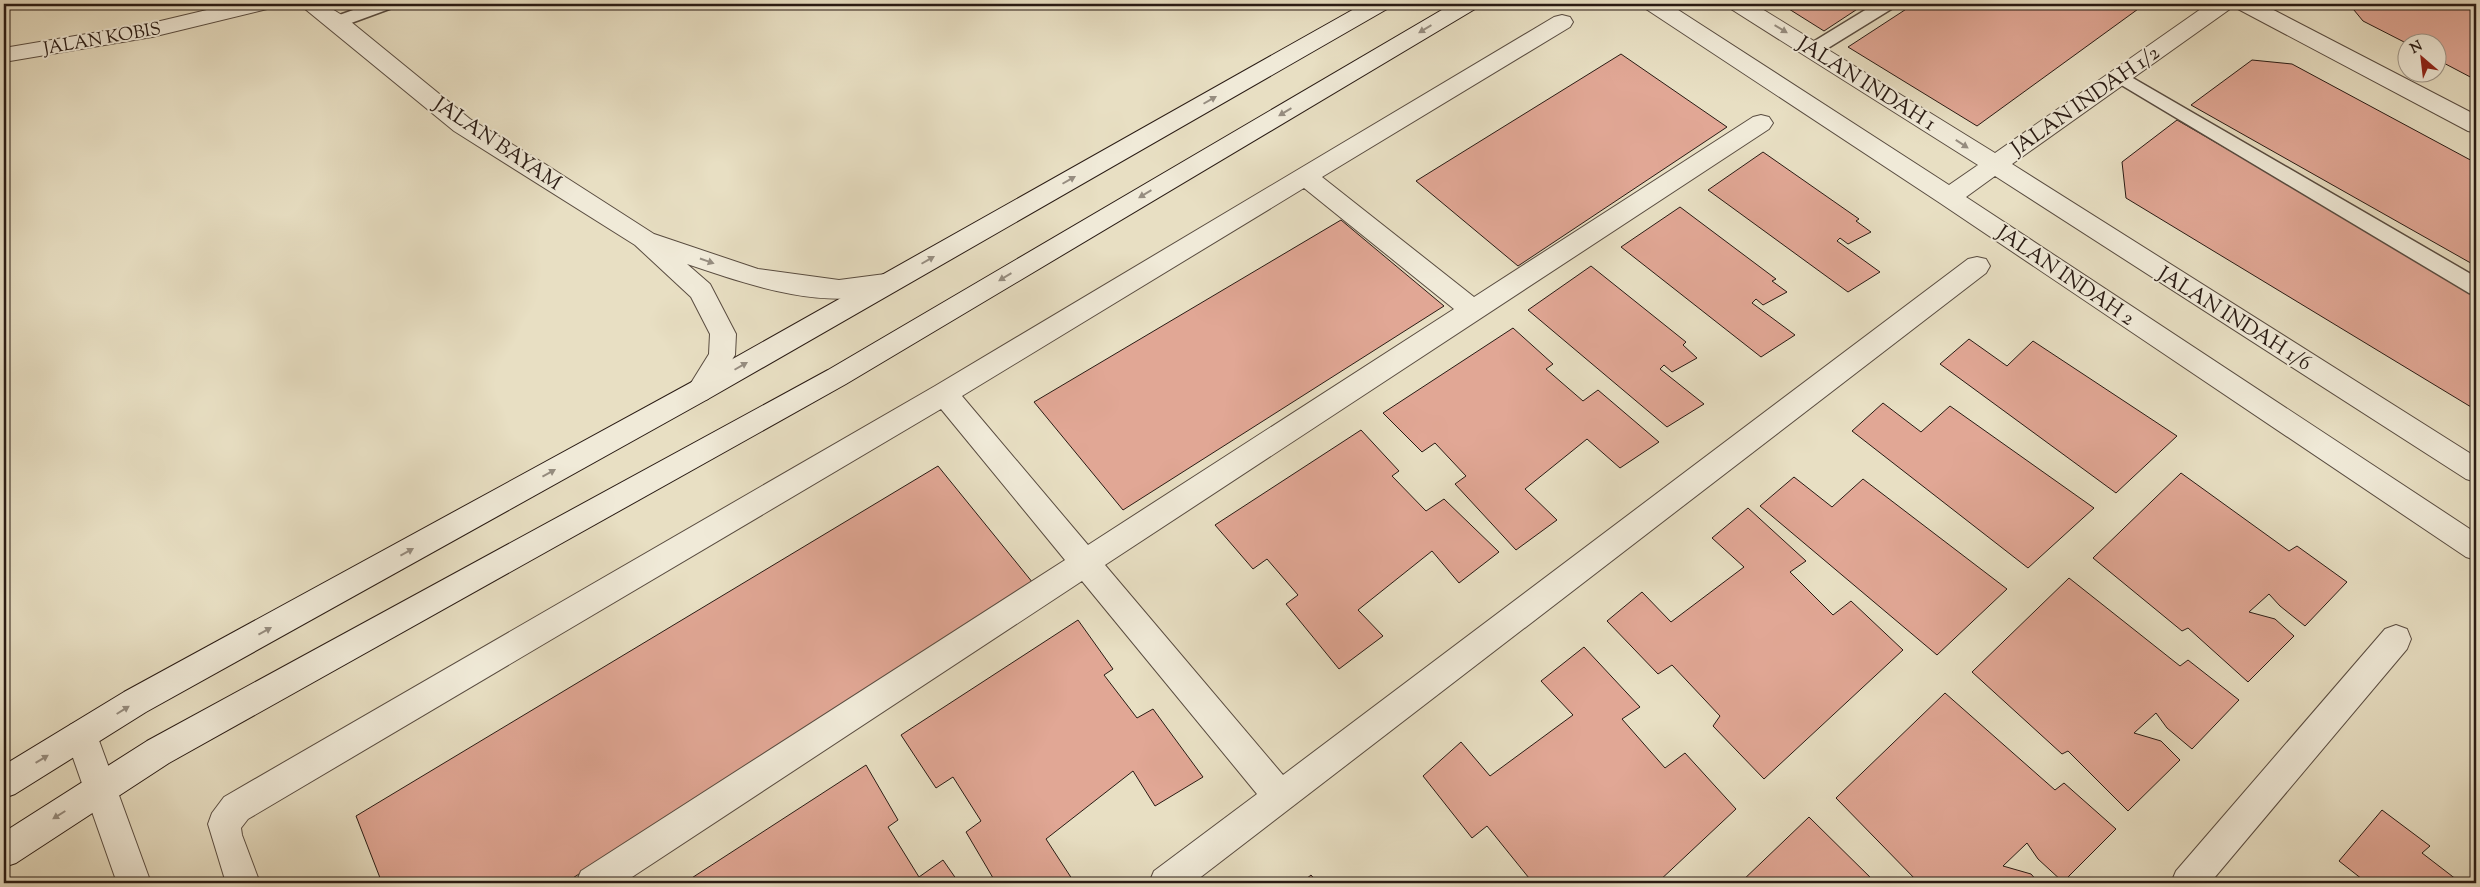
<svg xmlns="http://www.w3.org/2000/svg" width="2480" height="887" font-family="'Sorts Mill Goudy',serif">
	<style>
		.building { fill: #e1a795; stroke: #291b14 }
		.lines { fill: none; stroke-linecap: round; stroke-linejoin: round }
		.lane-casing { stroke: #594c40; stroke-width: 3 }
		.street-casing { stroke: #594c40; stroke-width: 2 }
		.secondary-casing { stroke: #291b14; stroke-width: 2 }
		.lane { fill: #f0ead8; fill-rule: evenodd }
		.street { fill: #f0ead8; fill-rule: evenodd }
		.secondary { fill: #f0ead8; fill-rule: evenodd }
		.oneway { fill: #968d80 }
		.labels { text-anchor: middle; stroke-width: 4; stroke-linejoin: round; paint-order: stroke }
		.far-street-label { font-size: 18px; fill: #291b14; stroke: #f0ead8 }
		.street-label { font-size: 21px; fill: #291b14; stroke: #f0ead8 }
	</style>
	<rect width="100%" height="100%" fill="#e8dfc3"/>
	<filter id="stains"><feTurbulence type="fractalNoise" baseFrequency=".004" numOctaves="4"/><feColorMatrix values="0 0 0 0 .2 0 0 0 0 .09 0 0 0 0 .02 0 0 0 .5 -.17"/></filter>
	<radialGradient id="worn" r=".72"><stop offset=".6" stop-color="#630" stop-opacity="0"/><stop offset="1" stop-color="#630" stop-opacity=".3"/></radialGradient>
	<path class="building" d="M1781,4H1865L1824,31Z
		M1914,4H2145L1977,126L1848,47Z
		M2349,4H2476V80L2438,60V42L2408,44L2363,21Z
		M1621,54L1727,127L1518,266L1416,181Z
		M2252,60L2292,64L2476,163V266L2191,105Z
		M2177,120L2476,293V410L2126,198L2122,162Z
		M1763,152L1859,219L1856,221L1871,232L1848,244L1840,238L1837,241L1880,272L1848,292L1708,190Z
		M1680,207L1776,279L1772,281L1787,292L1763,305L1756,299L1752,303L1795,335L1761,357L1621,247Z
		M1341,220L1444,306L1123,510L1034,402Z
		M1591,266L1686,342L1683,345L1697,358L1672,372L1664,365L1660,369L1704,404L1667,427L1528,310Z
		M1513,328L1553,364L1546,369L1583,401L1598,390L1659,442L1620,468L1587,439L1525,489L1557,520L1516,550L1455,484L1466,476L1435,443L1422,452L1383,413Z
		M1969,339L2007,366L2033,341L2177,436L2116,493L1940,364Z
		M1883,403L1921,432L1950,406L2094,508L2028,568L1852,431Z
		M1361,430L1399,471L1392,476L1426,511L1444,499L1499,552L1459,583L1432,551L1358,610L1383,636L1339,669L1286,604L1298,595L1267,559L1253,569L1215,525Z
		M938,466L1033,583L565,883H382L356,816Z
		M2181,473L2289,551L2297,546L2347,582L2305,626L2280,606L2269,594L2249,612L2275,619L2294,636L2248,682L2188,628L2182,631L2093,558Z
		M1794,477L1832,507L1863,479L2007,589L1937,655L1760,506Z
		M1748,508L1806,561L1790,572L1833,615L1851,601L1903,650L1764,779L1713,726L1720,716L1672,665L1658,674L1607,621L1642,592L1671,622L1744,567L1712,538Z
		M2069,578L2180,666L2188,660L2239,700L2192,749L2167,728L2156,713L2134,733L2161,741L2180,760L2128,811L2068,751L2062,754L1972,672Z
		M1078,620L1113,669L1104,675L1137,718L1153,709L1203,777L1155,806L1133,771L1046,839L1074,882L996,883L966,832L981,821L953,777L936,788L901,735Z
		M1584,647L1640,707L1622,719L1665,768L1685,753L1736,809L1657,883H1533L1487,826L1472,838L1423,776L1461,742L1490,776L1573,715L1541,681Z
		M1945,693L2055,790L2064,783L2116,829L2063,882L2038,859L2027,843L2003,866L2031,874L2039,883H1919L1836,798Z
		M866,765L898,820L888,827L919,877L943,860L959,883H684Z
		M2382,810L2430,846L2422,853L2461,883H2367L2339,861Z
		M1809,817L1876,883H1740Z
		M1311,875L1318,883H1301Z"/>
	<g class="lines">
		<defs>
			<path id="lane" d="M370,4H395L392,8L343,26H331L328,22L331,18Z
				M1875,4H1896L1893,8L1820,53H1808L1805,49L1808,45Z
				M2119,70L2476,277V295L2469,293L2113,80L2110,76L2113,72Z"/>
			<path id="street" d="M232,4H270L267,9L152,37L4,62V48L152,23Z
				M299,4H324L345,17L470,119L545,164L654,234L758,269L839,280L885,274L894,277L898,284L894,291C826,312 752,286 687,264L710,284L736,334L735,355L708,399L699,402L690,399L686,391L709,354L710,334L691,297L635,245L454,131Z
				M1643,4H1669L1949,185L1978,165L1731,9L1728,4H1754L1995,153L2208,4H2233L2230,9L2012,164L2476,457V482L2466,479L1995,176L1966,197L2476,533V560L2466,557L1940,203L1646,9Z
				M2235,4H2262L2476,115V133L2468,131L2238,9Z
				M1562,15L1570,17L1573,22L1570,27L1322,177L1474,297L1753,117L1761,115L1769,117L1773,123L1769,129L1105,565L1283,775L1968,259L1977,257L1986,259L1990,266L1986,273L1193,883H1149L1154,871L1257,794L1082,581L623,883H576L581,871L1065,560L941,409L248,819L241,828L242,835L260,883H226L208,824L212,813L224,797L935,386L1554,17ZM1304,188L1454,309L1088,545L962,396Z
				M2396,625L2407,629L2411,639L2407,649L2210,883H2171L2176,871L2385,629Z
				M81,720L92,725L97,735L151,883H117L65,735L70,725Z"/>
			<path id="secondary" d="M1363,4H1390L1387,9L708,399L146,712L15,794L4,798V765L124,692L690,383Z
				M1452,4H1478L1475,9L846,384L169,763L16,863L4,867V832L147,741L828,370Z"/>
		</defs>
		<use href="#lane" class="lane-casing"/>
		<use href="#street" class="street-casing"/>
		<use href="#secondary" class="secondary-casing"/>
		<use href="#lane" class="lane"/>
		<use href="#street" class="street"/>
		<use href="#secondary" class="secondary"/>
	</g>
	<defs><path id="oneway-solid" d="M-6-.8H1V-3.2L6.5 0L1 3.2V.8H-6Z" transform="scale(1.25)"/></defs>
	<g class="oneway">
		<use href="#oneway-solid" transform="translate(1425 29) rotate(149)"/>
		<use href="#oneway-solid" transform="translate(1781 29) rotate(31)"/>
		<use href="#oneway-solid" transform="translate(1210 100) rotate(-30)"/>
		<use href="#oneway-solid" transform="translate(1285 112) rotate(149)"/>
		<use href="#oneway-solid" transform="translate(1962 144) rotate(33)"/>
		<use href="#oneway-solid" transform="translate(1069 180) rotate(-30)"/>
		<use href="#oneway-solid" transform="translate(1145 194) rotate(149)"/>
		<use href="#oneway-solid" transform="translate(928 260) rotate(-30)"/>
		<use href="#oneway-solid" transform="translate(707 261) rotate(19)"/>
		<use href="#oneway-solid" transform="translate(1005 277) rotate(149)"/>
		<use href="#oneway-solid" transform="translate(741 366) rotate(-30)"/>
		<use href="#oneway-solid" transform="translate(549 473) rotate(-29)"/>
		<use href="#oneway-solid" transform="translate(407 552) rotate(-29)"/>
		<use href="#oneway-solid" transform="translate(265 631) rotate(-29)"/>
		<use href="#oneway-solid" transform="translate(123 710) rotate(-32)"/>
		<use href="#oneway-solid" transform="translate(42 759) rotate(-31)"/>
		<use href="#oneway-solid" transform="translate(59 815) rotate(148)"/>
	</g>
	<g class="labels">
		<g class="far-street-label">
			<text transform="translate(102 38) rotate(-10)" y="6">JALAN KOBIS</text>
		</g>
		<g class="street-label">
			<text transform="translate(1867 83) rotate(32)" y="7">JALAN INDAH 1</text>
			<text transform="translate(2085 100) rotate(-35)" y="7">JALAN INDAH 1/2</text>
			<text transform="translate(498 143) rotate(34)" y="7">JALAN BAYAM</text>
			<text transform="translate(2066 275) rotate(34)" y="7">JALAN INDAH 2</text>
			<text transform="translate(2235 318) rotate(32)" y="7">JALAN INDAH 1/6</text>
		</g>
	</g>
	<rect width="2480" height="887" fill="none" stroke="#e8dfc3" stroke-width="20"/>
	<rect x="5" y="5" width="2470" height="877" fill="none" stroke="#291b14" stroke-width="2.5"/>
	<rect x="10" y="10" width="2460" height="867" fill="none" stroke="#291b14"/>
	<g transform="translate(2422 58) rotate(332)"><circle r="24" fill="#f0ead8" stroke="#a0978a"/>
	<path d="M0-4L9 19L0 12L-9 19Z" fill="#8f2418"/>
	<text y="-8" font-size="14" font-weight="bold" text-anchor="middle" fill="#291b14">N</text>
	</g>
	<rect width="100%" height="100%" filter="url(#stains)"/>
	<rect width="100%" height="100%" fill="url(#worn)"/>
</svg>
